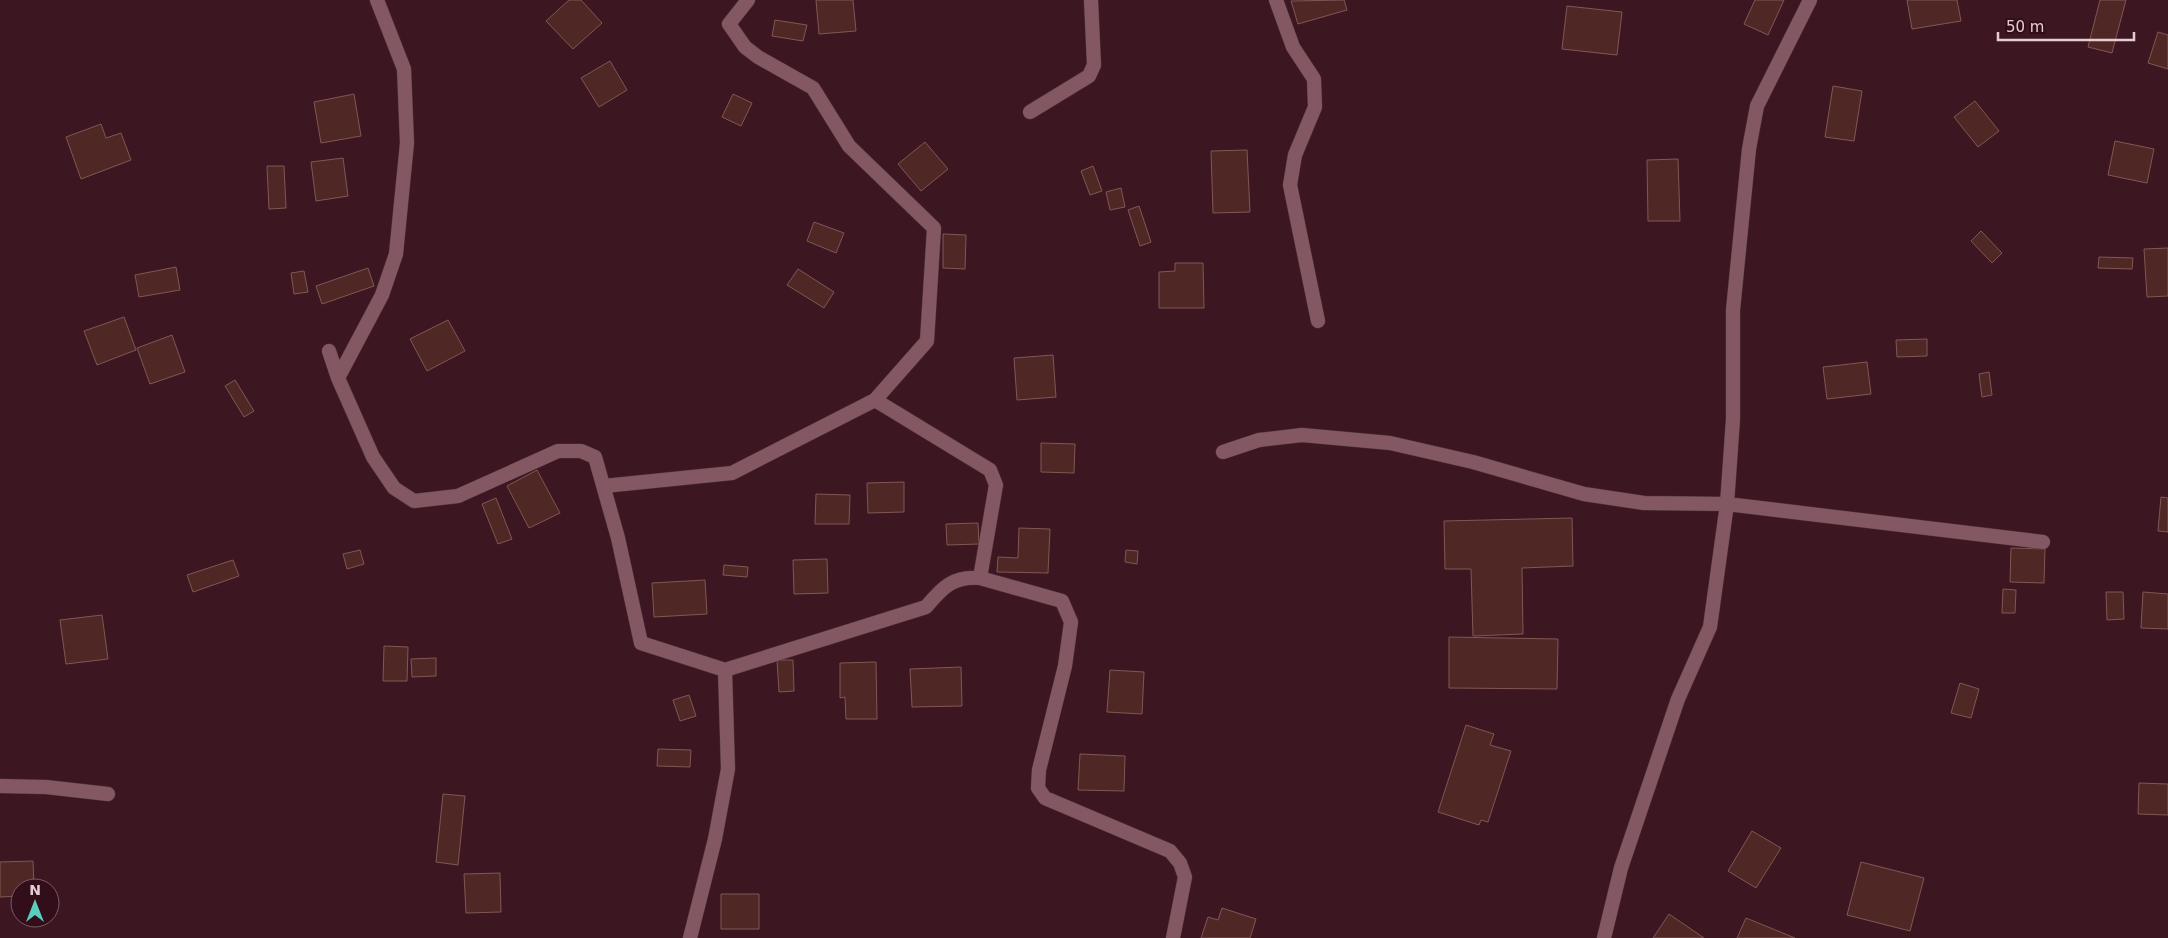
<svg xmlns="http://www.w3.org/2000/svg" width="2168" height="938" font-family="'DejaVu Sans',sans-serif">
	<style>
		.building { fill: #4f2826; stroke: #825654 }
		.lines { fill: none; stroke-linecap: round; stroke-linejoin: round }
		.minor-casing { stroke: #51333c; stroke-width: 15 }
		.minor { stroke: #845863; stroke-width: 14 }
	</style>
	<rect width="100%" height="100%" fill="#3c1722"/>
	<path class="building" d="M569,0H581L602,23L573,49L546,21Z
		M816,0H853L856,31L819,34Z
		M1344,0L1347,10L1298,24L1291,1Z
		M1755,0H1784L1768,35L1744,24Z
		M1907,0H1957L1961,21L1912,29Z
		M2100,0H2126L2112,53L2088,47Z
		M1567,6L1622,12L1617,55L1562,49Z
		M775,20L807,25L803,41L772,36Z
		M2158,32L2168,35V69L2148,63Z
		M610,61L627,90L599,107L581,78Z
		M1833,86L1862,91L1854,141L1825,137Z
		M354,94L361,136L321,143L314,102Z
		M733,94L752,103L741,126L722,117Z
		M1975,101L1999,131L1978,147L1954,117Z
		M101,124L106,138L121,133L131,160L81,179L66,137Z
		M2115,141L2154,149L2147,183L2108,175Z
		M925,142L948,169L921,191L898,164Z
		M1247,150L1250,212L1213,213L1211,151Z
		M343,158L348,196L316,201L311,162Z
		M1678,159L1680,221H1648L1647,160Z
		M267,166H284L286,208L269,209Z
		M1093,166L1102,191L1090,195L1081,171Z
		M1121,188L1125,207L1110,210L1106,192Z
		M1139,206L1151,242L1140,246L1128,210Z
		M814,222L844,233L836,253L807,241Z
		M1981,231L2002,253L1992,263L1971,241Z
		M943,234L966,235L965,269L943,268Z
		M2168,248V296L2147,297L2144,249Z
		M2099,257L2133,258L2132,269L2098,268Z
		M1175,263H1203L1204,308H1159V272L1175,271Z
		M176,267L180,290L139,297L135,275Z
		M368,268L374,286L322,304L316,286Z
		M798,269L834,292L824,308L787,285Z
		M304,271L308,292L294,294L291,273Z
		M124,317L136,350L97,365L84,331Z
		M448,320L465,351L427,371L410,339Z
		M172,335L185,372L150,384L137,348Z
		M1927,339V356L1897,357L1896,340Z
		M1053,355L1056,397L1017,400L1014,358Z
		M1867,362L1871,394L1827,399L1823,367Z
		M1989,372L1992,395L1982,397L1979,374Z
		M235,380L254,411L244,417L225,386Z
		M1041,443L1075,444L1074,473L1041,472Z
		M537,470L560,513L529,528L507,486Z
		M904,482V512L868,513L867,483Z
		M816,494L850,495L849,524H815Z
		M2161,497L2168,498V532L2158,531Z
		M496,498L512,539L498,544L482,504Z
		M1572,518L1573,566L1522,568L1523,634L1473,636L1471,569H1445L1444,521Z
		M978,523L979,544L947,545L946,524Z
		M1019,528L1050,529L1048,573L997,572L998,557L1018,558Z
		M2011,548L2045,549L2044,583L2010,582Z
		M360,550L364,564L347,569L343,554Z
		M1126,550L1138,551L1137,564L1125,562Z
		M827,559L828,593L794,594L793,560Z
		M233,560L239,576L193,592L187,575Z
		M724,565L748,567L747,577L723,575Z
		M705,580L707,614L654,617L652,583Z
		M2003,589L2016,590L2015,613H2002Z
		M2106,592H2123L2124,619L2107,620Z
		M2143,592L2168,594V629L2141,628Z
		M102,615L108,659L66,664L60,620Z
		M1449,637L1558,639L1557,689L1449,688Z
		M384,646L408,647L407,681H383Z
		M436,658V676L412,677L411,659Z
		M777,660H793L794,691L779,692Z
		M876,662L877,719H846L845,697L840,698V663Z
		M961,667L962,706L912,707L910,669Z
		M1110,670L1144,672L1142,714L1107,712Z
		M1960,683L1979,689L1971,718L1951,713Z
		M689,695L696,716L680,721L673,700Z
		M1466,725L1494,734L1490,745L1511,751L1488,822L1481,820L1479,825L1438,812Z
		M658,749L691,750L690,767L657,766Z
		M1080,754L1125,756L1124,791L1078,790Z
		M2139,783L2168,784V815L2138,814Z
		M443,794L465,796L458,865L436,862Z
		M1752,831L1781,848L1756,888L1728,871Z
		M33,861L34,888H20V896L0,897V862Z
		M1861,862L1924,878L1910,931L1847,915Z
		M500,873L501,912L466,913L464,874Z
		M721,894H759V929H721Z
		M1222,908L1256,919L1250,938H1201L1208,917L1218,920Z
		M1669,914L1704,938H1653Z
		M1746,918L1795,938H1737Z"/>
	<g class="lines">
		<defs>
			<path id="minor" d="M1276,0L1293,47L1314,79L1315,107L1295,155L1290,185L1318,321
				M1030,112L1089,76L1094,65L1091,0
				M329,351L338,378L373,457L394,488L414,501L458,496L558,451H581L595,457L618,538L641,643L725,670L926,607C942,588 952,576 980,578L1062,601L1071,622L1065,666L1039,770L1038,788L1045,798L1170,851L1180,863L1185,877L1173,938
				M338,378L382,295L396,254L407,143L404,69L377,0
				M875,400L990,470L996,485L980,578
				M1223,452L1259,440L1302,435L1390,443L1473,462L1584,494L1644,503L1727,504L2043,542
				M604,486L732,473L875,400L927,341L934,228L849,146L813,88L758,57L745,47L729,24L748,0
				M0,786L46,787L108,794
				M690,938L715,839L728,769L725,670
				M1604,938L1621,868L1678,699L1710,627L1727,504L1733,419V310L1749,149L1757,106L1810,0"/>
		</defs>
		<use href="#minor" class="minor-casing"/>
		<use href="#minor" class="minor"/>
	</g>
	<g transform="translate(35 903)"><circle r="24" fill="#310e19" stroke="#7a5a63"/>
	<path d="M0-4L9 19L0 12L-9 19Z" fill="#59cebe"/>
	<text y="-8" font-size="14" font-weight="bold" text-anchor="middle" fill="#e7cdd3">N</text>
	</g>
	<path d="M1998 32v8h136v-8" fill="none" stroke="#e7cdd3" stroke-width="2.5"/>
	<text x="2006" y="32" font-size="15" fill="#e7cdd3" stroke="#310e19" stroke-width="4" paint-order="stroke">50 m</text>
</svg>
